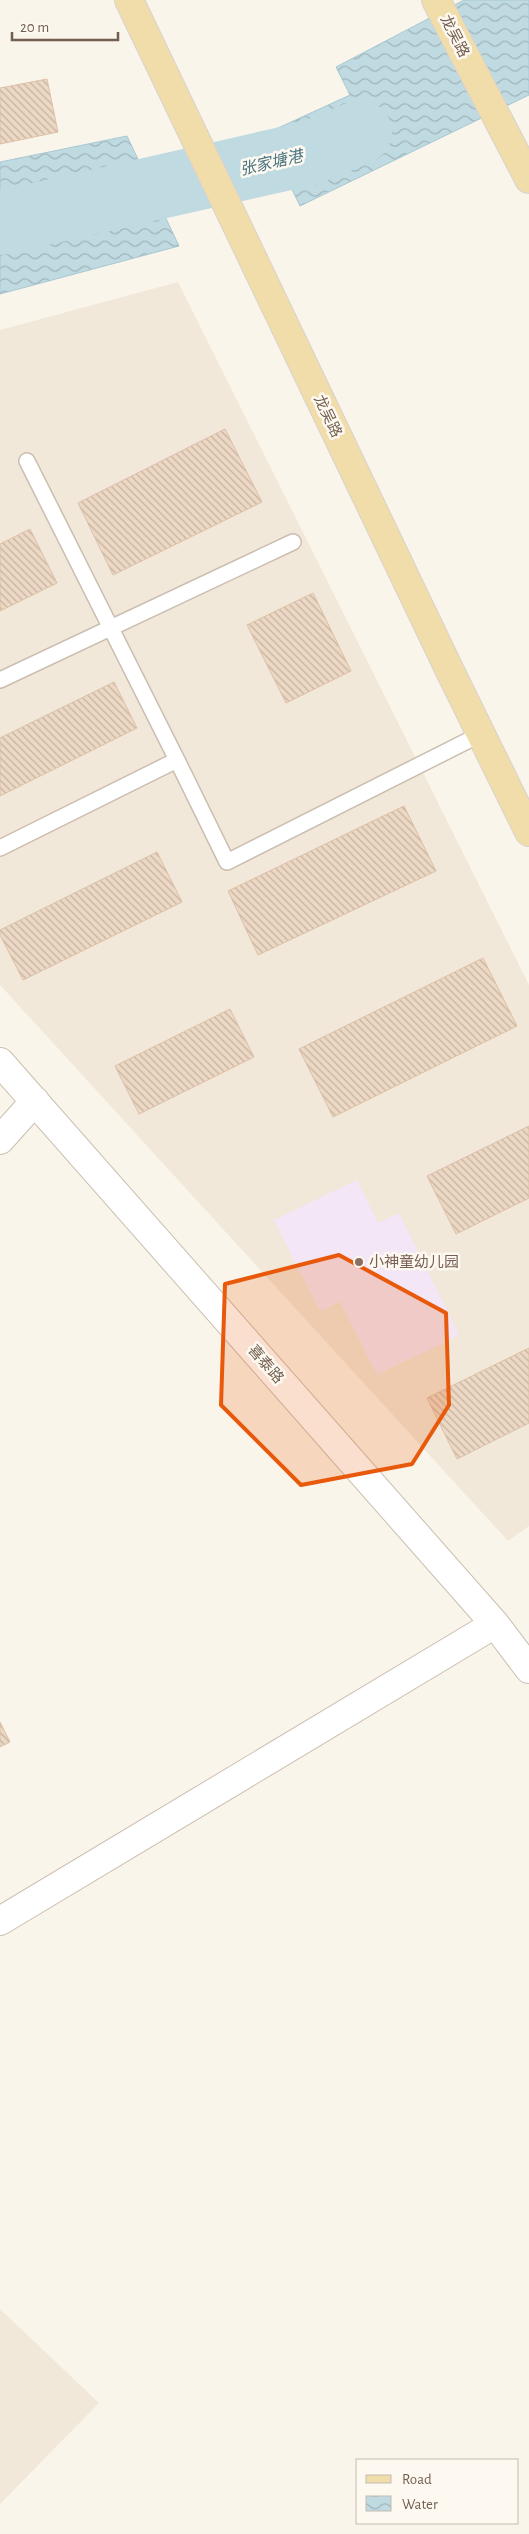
<svg xmlns="http://www.w3.org/2000/svg" width="529" height="2534" font-family="'Alegreya Sans','Noto Sans SC',sans-serif">
	<style>
		.residential { fill: #f1e8d9 }
		.education { fill: #f2e6f7 }
		.water { fill: url(#water-waves); stroke: #a7c8d3 }
		.lines { fill: none; stroke-linecap: round; stroke-linejoin: round }
		.river { stroke: #c0dae2; stroke-width: 64 }
		.building { fill: url(#building-back-hatch); stroke: #ddc0a7 }
		.service-casing { stroke: #cbbeb1; stroke-width: 18 }
		.minor-casing { stroke: #cbbeb1; stroke-width: 30 }
		.primary-casing { stroke: #d8d2ce; stroke-width: 30 }
		.service { stroke: #fff; stroke-width: 15 }
		.minor { stroke: #fff; stroke-width: 28 }
		.primary { stroke: #f1ddaa; stroke-width: 28 }
		.marked { fill: #e8590c; fill-opacity: 0.2; stroke: #e8590c; stroke-width: 4; stroke-linejoin: round }
		.education-dot { fill: #8d6e63; stroke: #fdf9f0; stroke-width: 2 }
		.labels { text-anchor: middle; stroke-width: 5; stroke-linejoin: round; paint-order: stroke }
		.street-label { font-size: 15px; fill: #725f50; stroke: #fdf9f0 }
		.education-label { font-size: 15px; fill: #785e54; stroke: #fdf9f0; text-anchor: start }
		.water-label { font-size: 16px; font-style: italic; fill: #4c7583; stroke: #fdf9f0 }
	</style>
	<defs>
		<pattern id="water-waves" width="16" height="10" patternUnits="userSpaceOnUse" patternTransform="scale(1.25)"><rect width="16" height="10" fill="#c0dae2"/><path d="M0 5q4-4 8 0t8 0" fill="none" stroke="#a0b4ba"/></pattern>
		<pattern id="building-back-hatch" width="6" height="6" patternUnits="userSpaceOnUse" patternTransform="scale(1.25)"><rect width="6" height="6" fill="#edd8c4"/><path d="M-1 5l2 2M0 0l6 6M5-1l2 2" fill="none" stroke="#c4b2a2"/></pattern>
	</defs>
	<rect width="100%" height="100%" fill="#faf5ea"/>
	<path class="residential" d="M178,282L529,985V1526L508,1541L0,985V330Z
		M0,2309L99,2403L0,2504Z"/>
	<path class="education" d="M357,1180L378,1223L399,1213L459,1335L377,1375L340,1302L320,1311L274,1220Z"/>
	<path class="water" d="M464,0H529V95L300,206L265,134L350,95L336,67Z
		M127,136L179,246L0,294V162Z"/>
	<g class="lines">
		<path class="river" d="M0,223L310,153L360,132"/>
	</g>
	<path class="building" d="M47,79L58,132L0,144V88Z
		M225,429L262,502L113,575L78,503Z
		M30,529L57,583L0,611V544Z
		M313,593L351,671L286,703L247,625Z
		M114,682L137,728L0,796V738Z
		M404,806L436,871L258,955L228,891Z
		M157,852L182,902L23,980L0,935V930Z
		M483,958L517,1026L333,1117L299,1049Z
		M230,1009L254,1057L139,1114L115,1066Z
		M529,1126V1198L456,1234L427,1176Z
		M529,1348V1423L457,1459L427,1398Z
		M0,1722L10,1742L0,1747Z"/>
	<g class="lines">
		<defs>
			<path id="service" d="M0,680L293,542
				M177,760L227,862L481,734
				M0,848L177,760L27,461"/>
			<path id="minor" d="M0,1062L495,1624L529,1669
				M0,1140L35,1101
				M0,1921L495,1624"/>
			<path id="primary" d="M129,0L450,671L529,832
				M436,0L529,179"/>
		</defs>
		<use href="#service" class="service-casing"/>
		<use href="#minor" class="minor-casing"/>
		<use href="#primary" class="primary-casing"/>
		<use href="#service" class="service"/>
		<use href="#minor" class="minor"/>
		<use href="#primary" class="primary"/>
	</g>
	<path class="marked" d="M339,1255L446,1313L449,1405L412,1464L301,1485L221,1405L225,1284Z"/>
	<circle class="education-dot" cx="359" cy="1262" r="5"/>
	<g class="labels">
		<g class="street-label">
			<text transform="translate(455 36) rotate(63)" y="5">龙吴路</text>
			<text transform="translate(328 416) rotate(64)" y="5">龙吴路</text>
			<text transform="translate(266 1364) rotate(49)" y="5">喜泰路</text>
		</g>
		<g class="education-label">
			<text x="369" y="1267">小神童幼儿园</text>
		</g>
		<g class="water-label">
			<text transform="translate(271 162) rotate(-13)" y="6">张家塘港</text>
		</g>
	</g>
	<rect x="356" y="2459" width="162" height="65" fill="#fdf9f0" stroke="#c5bbb0"/>
	<rect x="366" y="2475" width="25" height="8" fill="#f1ddaa" stroke="#c5bbb0"/>
	<text x="402" y="2484" font-size="15" fill="#725f50">Road</text>
	<rect x="366" y="2496" width="25" height="15" fill="url(#water-waves)" stroke="#c5bbb0"/>
	<text x="402" y="2509" font-size="15" fill="#725f50">Water</text>
	<path d="M12 32v8h106v-8" fill="none" stroke="#725f50" stroke-width="2.5"/>
	<text x="20" y="32" font-size="15" fill="#725f50" stroke="#fdf9f0" stroke-width="4" paint-order="stroke">20 m</text>
</svg>
